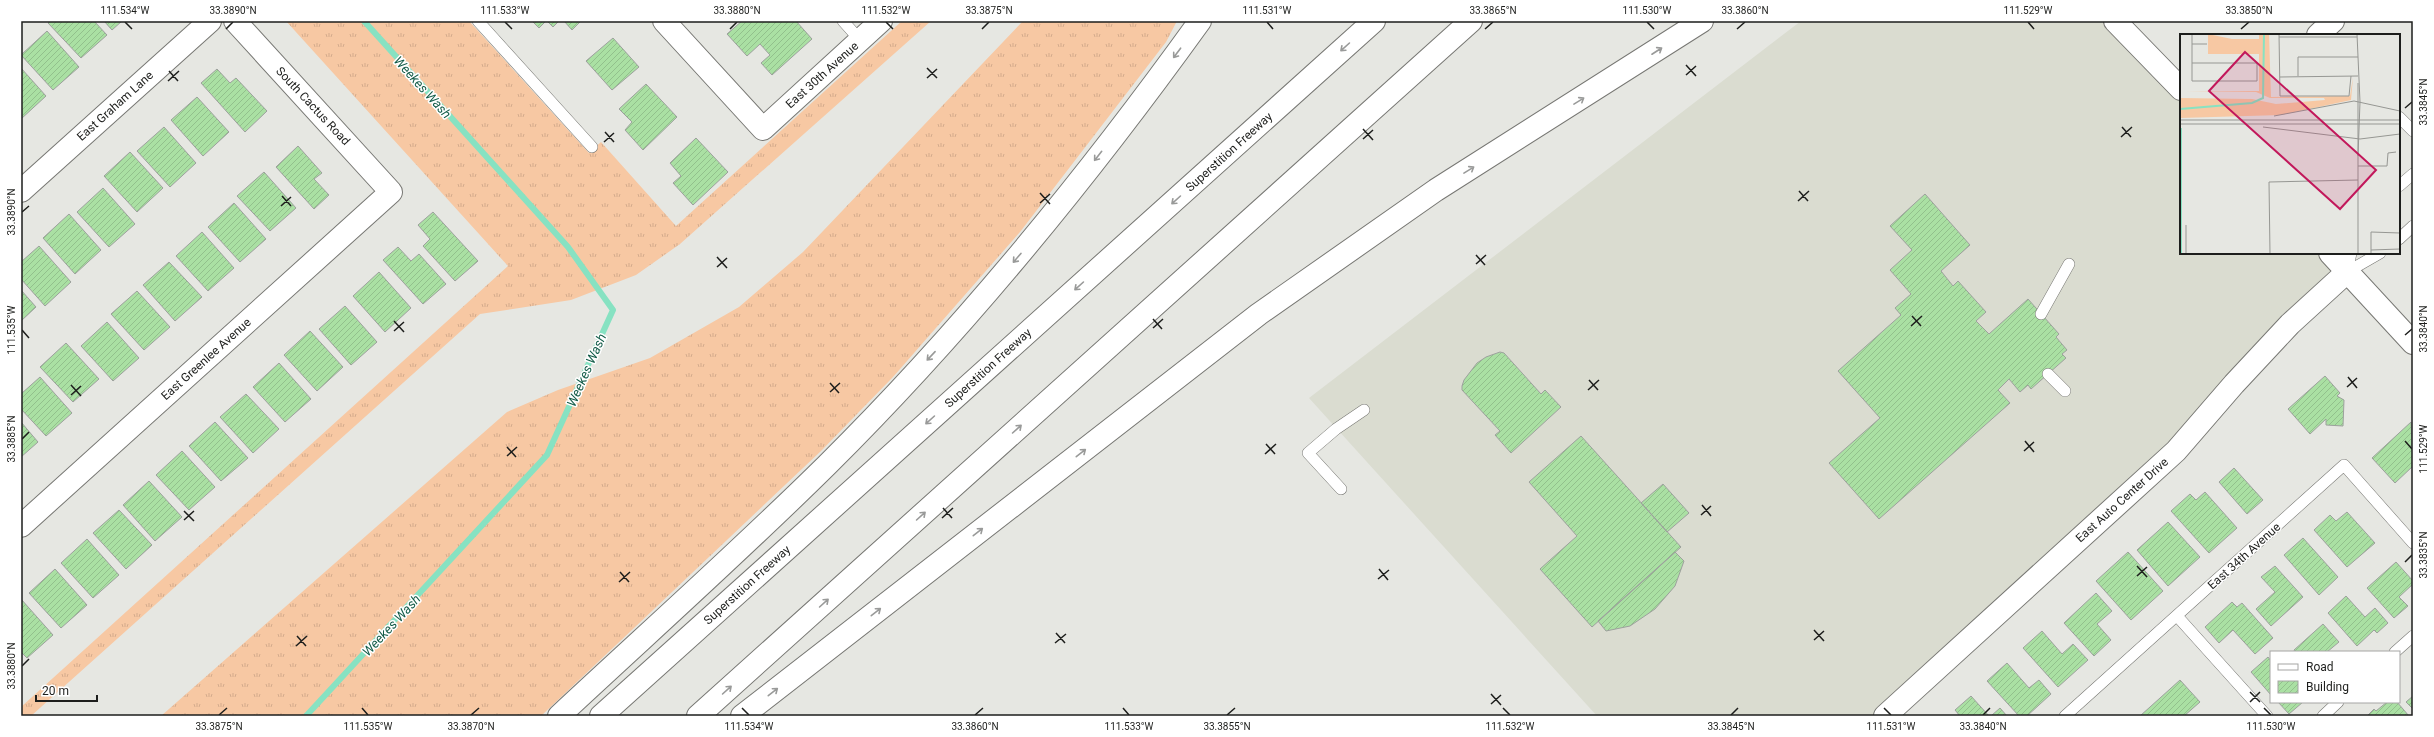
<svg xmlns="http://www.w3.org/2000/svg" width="2434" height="737" font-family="Roboto,sans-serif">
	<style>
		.built { fill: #dadcd0 }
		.grass { fill: url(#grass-tufts) }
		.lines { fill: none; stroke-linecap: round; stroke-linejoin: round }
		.stream { stroke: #87e2c2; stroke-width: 6 }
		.building { fill: url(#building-hatch); stroke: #9da19d }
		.service-casing { stroke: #777773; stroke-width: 12 }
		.minor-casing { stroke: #777773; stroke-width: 24 }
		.secondary-casing { stroke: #777773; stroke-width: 24 }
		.motorway-casing { stroke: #777773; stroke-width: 24 }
		.service { stroke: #fff; stroke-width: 11 }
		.minor { stroke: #fff; stroke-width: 22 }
		.secondary { stroke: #fff; stroke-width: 22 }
		.motorway { stroke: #fff; stroke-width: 22 }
		.oneway { stroke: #999a99 }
		.ticks { fill: none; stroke: #1d1e1c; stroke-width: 1.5 }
		.labels { text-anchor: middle; stroke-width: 3; stroke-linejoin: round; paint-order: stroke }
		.street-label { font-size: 12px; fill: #1d1e1c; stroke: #fff }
		.water-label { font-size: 13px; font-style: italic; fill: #135c48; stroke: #fff }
		.inset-river { fill: none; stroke: #87e2c2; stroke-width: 2 }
		.inset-road { fill: none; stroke: #969793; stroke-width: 1 }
		.view { fill: #c2185b; fill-opacity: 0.15; stroke: #c2185b; stroke-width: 2 }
		.inset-edge { fill: none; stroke: #1d1e1c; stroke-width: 2 }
		.neatline { fill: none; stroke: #1d1e1c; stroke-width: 1.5 }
		.ticks-label { font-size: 10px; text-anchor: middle; fill: #1d1e1c }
	</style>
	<defs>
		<pattern id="grass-tufts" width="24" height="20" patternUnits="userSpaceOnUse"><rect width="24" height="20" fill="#f7c8a3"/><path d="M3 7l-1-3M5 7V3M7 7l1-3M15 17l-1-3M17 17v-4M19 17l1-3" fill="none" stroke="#d3ab8c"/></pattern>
		<pattern id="building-hatch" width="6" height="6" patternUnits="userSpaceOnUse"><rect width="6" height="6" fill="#aae0a3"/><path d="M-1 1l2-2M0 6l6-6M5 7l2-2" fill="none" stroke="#92c08c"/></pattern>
	</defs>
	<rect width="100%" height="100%" fill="#e6e7e2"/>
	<path class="built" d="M1801,21H2115L2181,90V253H2330L2347,272L2234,384L1885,716H1597L1309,398Z"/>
	<path class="grass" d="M286,21H469L589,153L601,142L676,226L902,21H931L680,244L636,275L571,300L480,314L31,716H21V707L508,266Z
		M1023,21H1177L1166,42L1020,232L893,377L821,451L541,716H161L507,412L558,390L650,358L739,307L803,252Z"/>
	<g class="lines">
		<path class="stream" d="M306,716L547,455L613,310L568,247L364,21"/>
	</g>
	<path class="building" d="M50,21H94L107,35L81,58L48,23Z
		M104,21H122L112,30Z
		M532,21H546L539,28Z
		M547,21H559L553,27Z
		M564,21H581L572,30Z
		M742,21H796L812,39L772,75L761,63L770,55L760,44L747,56L727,34Z
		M47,31L79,67L53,90L21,55Z
		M613,38L639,67L612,90L586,61Z
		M21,68L46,96L21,119Z
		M217,69L230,83L236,78L267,111L245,132L201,83Z
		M646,84L677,117L643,150L625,130L632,122L619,109Z
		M197,97L229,132L203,156L171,120Z
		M164,127L196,163L170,187L137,151Z
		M696,138L728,172L693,205L673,183L681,176L670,163Z
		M298,146L322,173L314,179L329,195L314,209L276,167Z
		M130,152L163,188L137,212L104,176Z
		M264,172L296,208L270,231L237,196Z
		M103,188L135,224L109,247L77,212Z
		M1925,194L1970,245L1941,271L1953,286L1958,281L1986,312L1976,321L1989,334L2028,299L2059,334L2056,337L2067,350L2062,354L2066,358L2031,389L2028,385L2020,392L2009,379L1998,390L2010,403L1879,519L1829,463L1880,418L1838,371L1901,315L1895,308L1911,294L1890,270L1912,250L1890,226Z
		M234,203L266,239L240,262L208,227Z
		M433,212L478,261L455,281L423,246L430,239L418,225Z
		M69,214L101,250L75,274L43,238Z
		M202,232L234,268L208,291L176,256Z
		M39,246L71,282L45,306L21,279V262Z
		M398,247L411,261L419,254L446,284L423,304L383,260Z
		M169,262L202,297L175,321L143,285Z
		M379,272L411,308L385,332L353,296Z
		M21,290L36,307L21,321Z
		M137,291L170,327L144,350L111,314Z
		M345,306L377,342L351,365L319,329Z
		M107,322L139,358L113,381L81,346Z
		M310,331L343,367L317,391L284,355Z
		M66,343L99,379L73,402L40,367Z
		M1500,352L1504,353L1541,394L1545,390L1561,407L1511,453L1495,435L1500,431L1462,390V386L1464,380L1477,363L1486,357Z
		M279,363L311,399L285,422L253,387Z
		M2325,376L2340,393L2337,396L2344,400L2343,426L2326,425V419L2310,434L2288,409Z
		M40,377L72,413L46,436L21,409V394Z
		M246,394L279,429L253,453L220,417Z
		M21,422L38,442L21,457Z
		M215,422L248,458L221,481L189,446Z
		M2411,422L2413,466L2395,483L2372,458Z
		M1581,436L1681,547L1592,627L1540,569L1577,536L1529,482Z
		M182,451L215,487L189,510L156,475Z
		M2234,468L2263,500L2247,514L2219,482Z
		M149,481L182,517L155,541L123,505Z
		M1663,484L1689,513L1667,532L1641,503Z
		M2205,492L2237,528L2209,553L2171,511L2190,494L2196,500Z
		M119,510L152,545L126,569L93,533Z
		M2347,512L2375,543L2347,567L2314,530L2330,515L2336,521Z
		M2168,522L2200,557L2168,586L2137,550Z
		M2303,538L2338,577L2319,595L2284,555Z
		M87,539L119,575L93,598L61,563Z
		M1675,552L1684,561L1675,586L1655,609L1630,626L1606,631L1598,621Z
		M2128,552L2163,591L2131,620L2096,581Z
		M2396,562L2413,581V584L2399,597L2408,606L2394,618L2367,588Z
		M2275,566L2303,597L2271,626L2256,609L2275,592L2261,577Z
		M55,569L87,605L61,628L29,593Z
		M2096,593L2112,611L2097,624L2111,640L2094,656L2064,623Z
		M2346,596L2365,617L2375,608L2388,623L2377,633L2374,630L2357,646L2328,613Z
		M21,599L53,635L27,658L21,652Z
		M2232,602L2237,607L2242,603L2273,638L2255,654L2233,630L2219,643L2205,627Z
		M2323,624L2339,642L2327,652H2295L2294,650Z
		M2042,631L2062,654L2073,644L2088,660L2058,687L2023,648Z
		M2268,657L2271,661V695L2251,672Z
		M2007,663L2029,688L2039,680L2051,694L2027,716H2019L1987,681Z
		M2180,680L2200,702L2184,716H2140Z
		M1971,696L1989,716H1960L1955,710Z
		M2413,696V709L2406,702Z
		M2278,702H2303L2289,714Z
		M2387,702H2397L2409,716H2367L2374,709L2376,711Z
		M2000,708L2007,716H1991Z"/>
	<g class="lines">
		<defs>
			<path id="service" d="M478,21L592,147
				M843,21L860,40
				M2399,117L2413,131
				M2399,186L2413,174
				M2399,239L2413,226
				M2347,272L2380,253
				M2347,272L2351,253
				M2041,314L2069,264
				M2048,374L2065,391
				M1341,489L1308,453L1336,429L1364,410
				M2177,616L2267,716
				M2395,652L2413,636
				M2065,716L2344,465L2413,543
				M2323,716L2338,702"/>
			<path id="minor" d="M664,21L763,129L881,21
				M2318,35L2333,21
				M21,191L210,21
				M21,526L391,192L235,21
				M1885,716L2176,451L2234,384L2290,324L2347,272"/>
			<path id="secondary" d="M2115,21L2181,89
				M2330,253L2413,343"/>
			<path id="motorway" d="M559,716C648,633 740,551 827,465C964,329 1087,178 1200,21
				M601,716L1374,21
				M698,716L1471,21
				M742,716L1259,314L1436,190L1702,21"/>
		</defs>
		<use href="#service" class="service-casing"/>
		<use href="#minor" class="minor-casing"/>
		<use href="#secondary" class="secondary-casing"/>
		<use href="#motorway" class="motorway-casing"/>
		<use href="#service" class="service"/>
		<use href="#minor" class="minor"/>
		<use href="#secondary" class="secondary"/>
		<use href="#motorway" class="motorway"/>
	</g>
	<defs><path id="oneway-shaft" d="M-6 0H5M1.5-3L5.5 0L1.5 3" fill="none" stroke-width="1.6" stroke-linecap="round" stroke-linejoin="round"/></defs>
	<g class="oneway">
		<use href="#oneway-shaft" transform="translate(1345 47) rotate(138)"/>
		<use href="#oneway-shaft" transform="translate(1657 51) rotate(-33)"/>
		<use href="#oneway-shaft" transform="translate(1177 53) rotate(127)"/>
		<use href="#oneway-shaft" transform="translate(1579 101) rotate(-32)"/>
		<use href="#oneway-shaft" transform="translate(1098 156) rotate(128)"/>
		<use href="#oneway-shaft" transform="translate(1469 170) rotate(-32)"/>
		<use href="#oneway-shaft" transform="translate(1176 200) rotate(138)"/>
		<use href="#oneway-shaft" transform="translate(1017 258) rotate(131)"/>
		<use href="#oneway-shaft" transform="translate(1079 286) rotate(138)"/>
		<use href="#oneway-shaft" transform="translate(931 356) rotate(133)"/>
		<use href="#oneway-shaft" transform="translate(930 420) rotate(138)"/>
		<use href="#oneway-shaft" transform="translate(1017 429) rotate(-42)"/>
		<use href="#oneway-shaft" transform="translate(1081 453) rotate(-38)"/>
		<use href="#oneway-shaft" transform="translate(921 516) rotate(-42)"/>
		<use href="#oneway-shaft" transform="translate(978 532) rotate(-38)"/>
		<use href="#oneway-shaft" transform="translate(824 603) rotate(-42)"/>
		<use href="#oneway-shaft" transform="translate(876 612) rotate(-38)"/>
		<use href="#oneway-shaft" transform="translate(727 690) rotate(-42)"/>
		<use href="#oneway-shaft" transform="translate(773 692) rotate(-38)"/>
	</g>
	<path class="ticks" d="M125,22L132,29M505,22L512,29M886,22L893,29M1267,22L1273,29M1647,22L1654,29M2028,22L2034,29M226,29L233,22M730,29L737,22M982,29L989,22M1485,29L1493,22M1737,29L1745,22M2241,29L2249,22M1686,65L1696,76M927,68L937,78M169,71L178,81M1686,75L1696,66M927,78L937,69M168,81L179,71M2405,108L2412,102M2122,127L2131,137M1363,129L1373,140M605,132L614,142M2121,137L2132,127M1363,139L1373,130M604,142L614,133M1799,191L1808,201M1040,193L1050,204M282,196L291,206M1798,201L1809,191M1040,203L1050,194M281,206L291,197M22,212L29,206M1476,255L1485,265M717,257L727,268M1476,264L1486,255M717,267L727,258M1912,316L1921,326M1153,319L1162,329M394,321L404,332M1911,326L1922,316M1153,328L1163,319M22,330L29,338M394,331L404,322M2405,335L2412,329M2348,377L2357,388M1589,380L1598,390M830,383L839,393M71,385L81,396M2347,387L2357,378M1588,390L1599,380M830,392L840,383M71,395L81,386M22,439L29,432M2025,441L2034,452M2405,441L2412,449M1266,444L1275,454M507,447L516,457M2024,451L2034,442M1265,454L1276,444M507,456L517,447M1702,505L1711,516M943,508L952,518M184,511L194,521M1701,515L1711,506M942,518L953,508M184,520L194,511M2405,562L2412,555M2137,566L2147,577M1379,569L1388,580M620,572L629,582M2137,576L2147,567M1378,579L1389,570M619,582L630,572M1814,630L1824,641M1056,633L1065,643M297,636L306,646M1814,640L1824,631M1055,643L1066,634M296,646L307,636M22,666L29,659M2250,692L2260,702M1491,694L1501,705M2250,702L2260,692M1491,704L1501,695M362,708L368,715M742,708L749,715M1123,708L1129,715M1503,708L1510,715M1884,708L1891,715M2264,708L2271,715M219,715L227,708M471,715L479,708M975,715L983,708M1227,715L1235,708M1731,715L1738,708M1983,715L1990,708"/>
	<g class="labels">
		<g class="street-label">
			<text transform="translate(822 75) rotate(-42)" y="4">East 30th Avenue</text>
			<text transform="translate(115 106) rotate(-42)" y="4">East Graham Lane</text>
			<text transform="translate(313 106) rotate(47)" y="4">South Cactus Road</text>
			<text transform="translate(1229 152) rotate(-42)" y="4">Superstition Freeway</text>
			<text transform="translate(206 359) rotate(-42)" y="4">East Greenlee Avenue</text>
			<text transform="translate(988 368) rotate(-42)" y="4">Superstition Freeway</text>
			<text transform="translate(2122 500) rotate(-42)" y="4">East Auto Center Drive</text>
			<text transform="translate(2244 556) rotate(-42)" y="4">East 34th Avenue</text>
			<text transform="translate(747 585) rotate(-42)" y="4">Superstition Freeway</text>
		</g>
		<g class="water-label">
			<text transform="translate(423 87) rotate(48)" y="5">Weekes Wash</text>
			<text transform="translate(586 370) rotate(-66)" y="5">Weekes Wash</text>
			<text transform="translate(391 625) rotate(-47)" y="5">Weekes Wash</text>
		</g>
	</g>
	<g transform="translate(2180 34)">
		<rect width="220" height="220" fill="#e6e7e2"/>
		<path d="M79,0H89L91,63L170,62L173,43L171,66L101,81L0,84V64L72,65L96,70L145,66L144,64H90L76,58L6,57H79Z" fill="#f7c8a3"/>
		<path d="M28,0L52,5H79V20H28Z" fill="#f7c8a3"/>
		<path class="inset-river" d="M0,75L72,69L83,64L84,0M1,94V220"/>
		<path class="inset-road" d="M12,0V47H77V29H12M99,0L100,62H169L171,42M177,0L180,68L178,122M99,3H177M12,10H27M0,35V55M118,42V23H178M100,43L178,42M178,49V220M94,82L174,67L220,77M0,86H220M0,90H220M83,93L180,105L220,100M178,132H207L208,119L216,118M6,191V220M191,216L220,215M90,220L89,148L178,146M191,220V198L220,199"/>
		<path class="view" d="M65,18L196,136L160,175L29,57Z"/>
		<rect width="220" height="220" class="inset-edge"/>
	</g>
	<rect width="2434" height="737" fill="none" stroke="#ffffff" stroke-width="44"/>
	<rect x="2270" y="651" width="130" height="52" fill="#ffffff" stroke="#a5a5a4"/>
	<rect x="2278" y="664" width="20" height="6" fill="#ffffff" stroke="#a5a5a4"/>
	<text x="2306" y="671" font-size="12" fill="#1d1e1c">Road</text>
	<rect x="2278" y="681" width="20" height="12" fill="url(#building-hatch)" stroke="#a5a5a4"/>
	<text x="2306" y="691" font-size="12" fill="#1d1e1c">Building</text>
	<path d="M36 695v6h61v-6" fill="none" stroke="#1d1e1c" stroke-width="2"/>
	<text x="42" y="695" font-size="12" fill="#1d1e1c" stroke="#ffffff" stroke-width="3" paint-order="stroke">20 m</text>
	<rect x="22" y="22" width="2390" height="693" class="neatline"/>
	<g class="ticks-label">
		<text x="125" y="14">111.534°W</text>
		<text x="233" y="14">33.3890°N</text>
		<text x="505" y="14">111.533°W</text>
		<text x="737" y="14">33.3880°N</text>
		<text x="886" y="14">111.532°W</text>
		<text x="989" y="14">33.3875°N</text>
		<text x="1267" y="14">111.531°W</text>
		<text x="1493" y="14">33.3865°N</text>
		<text x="1647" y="14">111.530°W</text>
		<text x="1745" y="14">33.3860°N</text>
		<text x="2028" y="14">111.529°W</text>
		<text x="2249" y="14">33.3850°N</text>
		<text transform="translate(2423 102) rotate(-90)" y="4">33.3845°N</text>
		<text transform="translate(11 212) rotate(-90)" y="4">33.3890°N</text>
		<text transform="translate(2423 329) rotate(-90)" y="4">33.3840°N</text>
		<text transform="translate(11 330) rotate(-90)" y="4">111.535°W</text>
		<text transform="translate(11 439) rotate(-90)" y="4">33.3885°N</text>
		<text transform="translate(2423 449) rotate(-90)" y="4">111.529°W</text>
		<text transform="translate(2423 555) rotate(-90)" y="4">33.3835°N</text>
		<text transform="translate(11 666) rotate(-90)" y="4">33.3880°N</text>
		<text x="219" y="730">33.3875°N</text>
		<text x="368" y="730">111.535°W</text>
		<text x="471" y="730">33.3870°N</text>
		<text x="749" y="730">111.534°W</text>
		<text x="975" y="730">33.3860°N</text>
		<text x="1129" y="730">111.533°W</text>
		<text x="1227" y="730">33.3855°N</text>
		<text x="1510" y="730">111.532°W</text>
		<text x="1731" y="730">33.3845°N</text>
		<text x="1891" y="730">111.531°W</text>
		<text x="1983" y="730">33.3840°N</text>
		<text x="2271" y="730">111.530°W</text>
	</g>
</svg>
